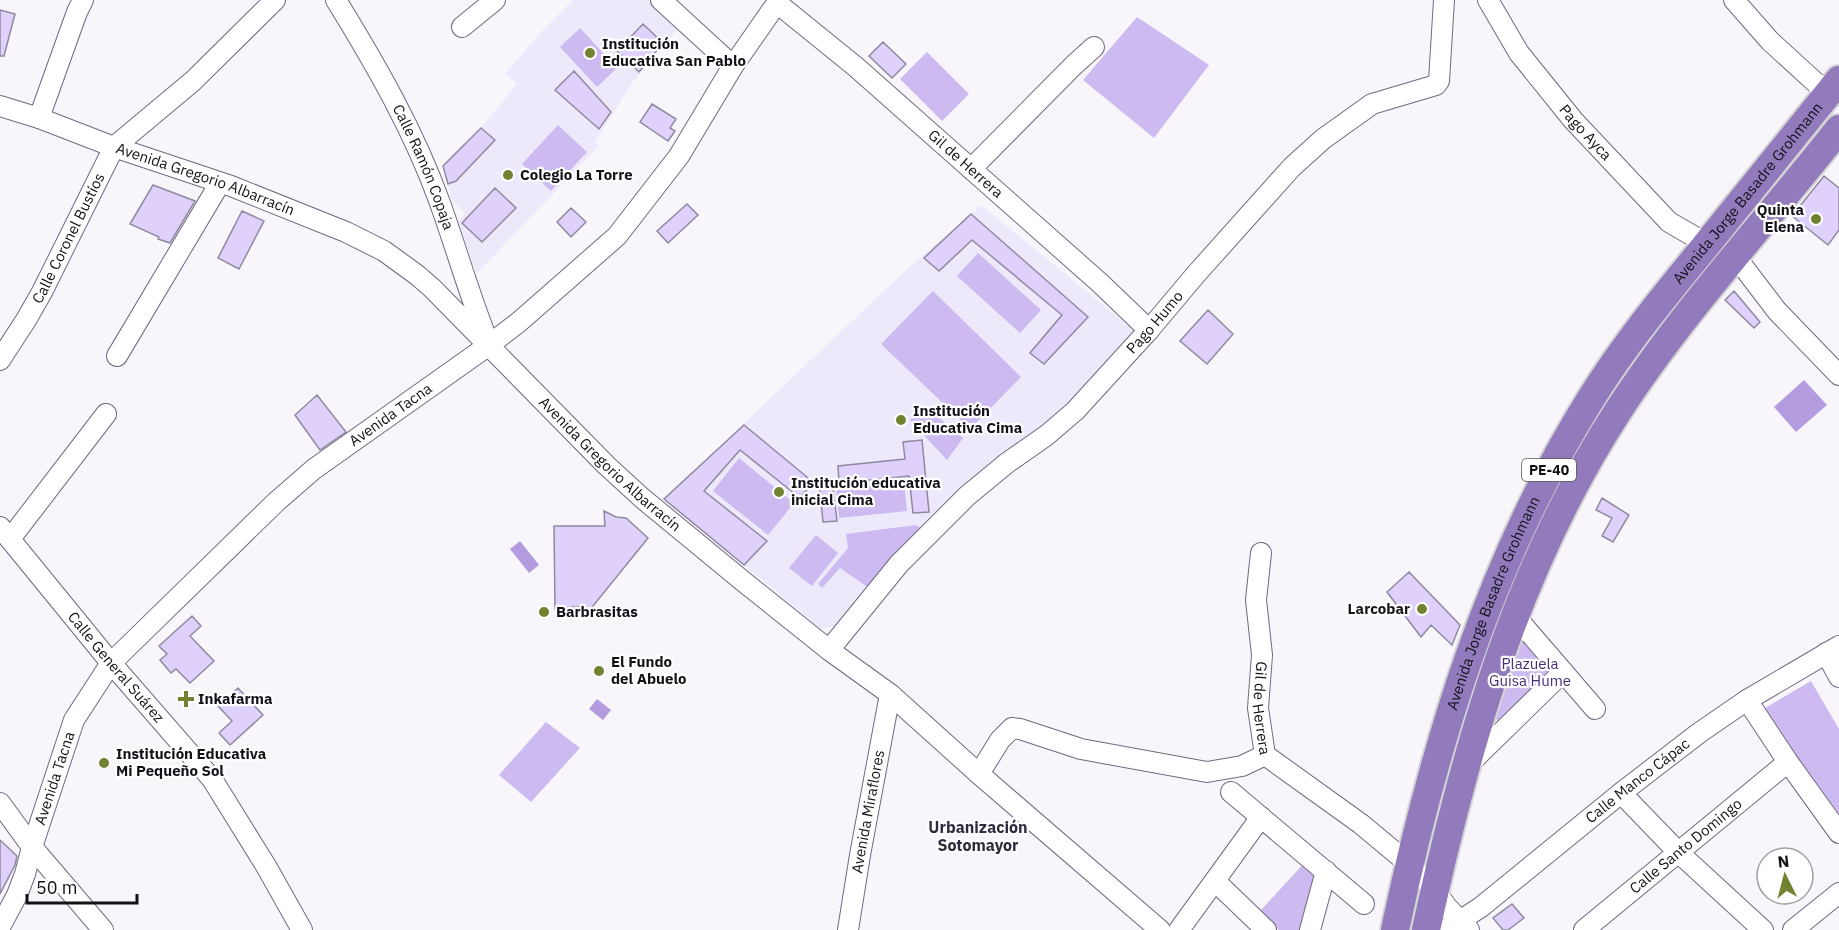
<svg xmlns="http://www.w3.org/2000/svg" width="1839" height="930" font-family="'IBM Plex Sans',sans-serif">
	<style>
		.built { fill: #eee8fb }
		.green { fill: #ccbaf1 }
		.water { fill: #b39be0 }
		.building { fill: #dfd1fc; stroke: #9089a0; stroke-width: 1.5 }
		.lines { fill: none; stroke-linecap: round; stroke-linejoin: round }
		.minor-casing { stroke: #706a7f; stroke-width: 22 }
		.highway-casing { stroke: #d5d4d5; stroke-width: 32 }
		.minor { stroke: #fff; stroke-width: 20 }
		.highway { stroke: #927bbc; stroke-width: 28 }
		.poi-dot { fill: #718231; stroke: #fff; stroke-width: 2 }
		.labels { text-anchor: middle; stroke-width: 4.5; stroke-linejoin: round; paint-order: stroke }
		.shield { fill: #fff; stroke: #5a585d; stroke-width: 1.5 }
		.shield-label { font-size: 14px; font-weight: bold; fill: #131018 }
		.poi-label { font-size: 15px; font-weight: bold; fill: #131018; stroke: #fff; text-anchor: start }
		.street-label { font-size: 15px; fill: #131018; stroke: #fff }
		.park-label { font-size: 15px; fill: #4c2a7a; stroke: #fff }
		.neighbourhood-label { font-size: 16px; font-weight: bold; fill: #312a3d; stroke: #fff }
	</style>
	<rect width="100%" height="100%" fill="#f8f6fb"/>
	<path class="built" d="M573,0H652L680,26L632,83L595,142L599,146L477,273L458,221L465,213L453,202L443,166L481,128L517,84L505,74L542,31Z
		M981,205L1136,332L1074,400L838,626L820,628L664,499L906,270Z"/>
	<path class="green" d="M1137,17L1209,65L1154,138L1083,80Z
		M580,28L617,68L597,87L560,47Z
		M927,52L969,94L942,121L900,79Z
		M558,125L587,152L551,191L522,164Z
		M978,253L1041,310L1020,333L957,276Z
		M933,291L1021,377L970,429L881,344Z
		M925,406L963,438L947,460L910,420Z
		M739,458L794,503L768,535L713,491Z
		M904,481L907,511L839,518L836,488Z
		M916,525L921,528L869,588L840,568L822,588L818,584L848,548L846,534Z
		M816,535L838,553L812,586L789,568Z
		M1522,640H1527L1554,670L1505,722H1498L1495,717Z
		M1811,681L1839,729V824L1766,716L1765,708Z
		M546,722L580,748L531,802L499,775Z
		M1307,860L1322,873L1307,930H1279L1260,911Z"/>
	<path class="water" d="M1804,380L1827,405L1796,432L1774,407Z
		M520,541L539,565L529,573L510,549Z
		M597,699L611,710L603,720L589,709Z"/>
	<path class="building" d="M0,10L15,14L4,56H0Z
		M643,24L663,43L639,72L617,51Z
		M883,42L906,64L892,78L869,56Z
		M574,71L611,112L599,129L555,90Z
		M652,104L676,119L670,128L675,131L668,141L640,122Z
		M481,128L495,140L456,181L448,184L443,166Z
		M1824,176L1839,188V230L1828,245L1792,216Z
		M153,185L195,201L170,243L158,239L159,237L130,224Z
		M495,188L516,208L482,242L462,223Z
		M687,204L698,215L668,243L657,231Z
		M571,208L586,222L571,237L557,222Z
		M242,211L264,221L239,269L218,258Z
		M971,214L1088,317L1044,364L1030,353L1062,315L972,240L939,271L924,258Z
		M1734,291L1760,322L1754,328L1725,300Z
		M1208,310L1233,334L1207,364L1180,341Z
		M317,395L346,432L320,450L295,415Z
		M744,425L813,482L800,498L740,450L704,491L767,541L744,565L664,499Z
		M922,440L929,512L913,513L909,476L839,483L838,466L905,459L903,442Z
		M832,479L837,521L823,522L819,481Z
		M1602,498L1629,515L1613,542L1602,536L1612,518L1596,510Z
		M604,511L616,517L626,518L648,538L589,611L584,606L555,609L554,526H605Z
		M1409,572L1460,625L1452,645L1431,625L1421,637L1387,592Z
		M192,616L201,626L190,636L214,661L190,683L176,669L171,673L160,660L167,654L159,646Z
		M238,688L263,715L230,745L219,733L232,721L218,706Z
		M0,840L17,856L15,865L0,894Z
		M1512,904L1524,918L1508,930H1503L1493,918Z"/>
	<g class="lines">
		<defs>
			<g id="minor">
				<path id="s1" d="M336,0C376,65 414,131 440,203C456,248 469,293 486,337"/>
				<path d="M661,0L733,66"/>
				<path id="s2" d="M1488,0L1519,53L1573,120L1669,222L1707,244"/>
				<path d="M1734,0L1770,41L1828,94"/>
				<path id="s3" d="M777,3L856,67L1100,283L1149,330"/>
				<path d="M462,27L495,0"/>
				<path id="s4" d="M0,106L39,118L114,147L231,186L346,232L384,251L417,275L432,288L606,465L642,498L744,582L829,650L890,694L979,774L1160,930"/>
				<path d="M39,118L77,12L83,0"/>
				<path d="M971,169L1074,65L1094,47"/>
				<path d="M1735,256L1777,311L1839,375"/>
				<path d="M117,356L220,183"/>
				<path id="s5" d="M0,360L26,320L42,292L114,147L193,81L275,0"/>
				<path id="s6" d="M0,527L111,663L212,779L266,866L302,930"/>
				<path d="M10,539L106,414"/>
				<path id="s7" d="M1261,553L1256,600L1262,655L1258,708L1265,755L1361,824L1409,864L1435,890L1447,907L1469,930"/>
				<path d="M1515,616L1595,709"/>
				<path id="s8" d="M829,650L899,564L967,496L1007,463L1047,435L1075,411L1149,330L1197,273L1292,167L1323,139L1372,104L1436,85L1439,81L1444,0"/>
				<path d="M1826,653L1839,677"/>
				<path d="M1747,700L1788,762L1839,833"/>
				<path d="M1467,766L1563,672"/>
				<path d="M979,774L1000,740L1012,728L1020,729L1081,749L1207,772L1242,766L1265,755"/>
				<path d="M1231,792L1364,904"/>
				<path d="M1621,793L1679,853L1763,930"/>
				<path d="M0,803L32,847L103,930"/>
				<path d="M1215,881L1266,930"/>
				<path id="s9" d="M0,927L17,895L25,874L32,847L74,720L111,663L276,502L314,469L489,345L519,322L617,236L679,156L733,66L779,0"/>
				<path id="s10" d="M848,930L860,855L890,694"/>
				<path d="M1179,930L1261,817"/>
				<path d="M1310,930L1326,871"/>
				<path id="s11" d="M1446,930L1481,907L1621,793L1699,733L1747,700L1839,646"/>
				<path id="s12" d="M1584,930L1788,762"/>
				<path d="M1793,930L1839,893"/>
			</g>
			<g id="highway">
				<path id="s13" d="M1395,930C1434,745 1489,562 1590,400C1624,345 1666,294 1707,244C1751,190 1795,135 1839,80"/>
				<path d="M1426,930C1465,749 1516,568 1618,411C1683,311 1765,223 1839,129"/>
			</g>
		</defs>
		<use href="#minor" class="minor-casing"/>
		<use href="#highway" class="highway-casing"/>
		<use href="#minor" class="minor"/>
		<use href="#highway" class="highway"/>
	</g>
	<g class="poi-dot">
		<circle cx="590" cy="53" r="6"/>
		<circle cx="508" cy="175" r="6"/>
		<circle cx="1816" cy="219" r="6"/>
		<circle cx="901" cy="420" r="6"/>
		<circle cx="779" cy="492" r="6"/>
		<circle cx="1422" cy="609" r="6"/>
		<circle cx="544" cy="612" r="6"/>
		<circle cx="599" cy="671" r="6"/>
		<path d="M183 690h6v6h6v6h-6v6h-6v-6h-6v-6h6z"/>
		<circle cx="104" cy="763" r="6"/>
	</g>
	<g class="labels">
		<rect class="shield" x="1522" y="459" width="54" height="22" rx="4.5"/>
		<g class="shield-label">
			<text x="1549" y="475">PE-40</text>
		</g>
		<g class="poi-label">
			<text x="602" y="49">Institución<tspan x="602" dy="17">Educativa San Pablo</tspan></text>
			<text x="520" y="180">Colegio La Torre</text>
			<text x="1804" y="215" text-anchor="end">Quinta<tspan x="1804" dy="17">Elena</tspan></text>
			<text x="913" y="416">Institución<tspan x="913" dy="17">Educativa Cima</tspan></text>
			<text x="791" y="488">Institución educativa<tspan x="791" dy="17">inicial Cima</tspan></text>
			<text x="1410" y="614" text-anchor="end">Larcobar</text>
			<text x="556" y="617">Barbrasitas</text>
			<text x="611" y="667">El Fundo<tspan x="611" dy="17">del Abuelo</tspan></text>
			<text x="198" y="704">Inkafarma</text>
			<text x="116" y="759">Institución Educativa<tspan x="116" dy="17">Mi Pequeño Sol</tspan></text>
		</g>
		<g class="street-label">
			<text dy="5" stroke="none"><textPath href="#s2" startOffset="165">Pago Ayca</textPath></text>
			<text dy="5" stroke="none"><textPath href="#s3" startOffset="248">Gil de Herrera</textPath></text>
			<text dy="5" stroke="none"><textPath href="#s1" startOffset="189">Calle Ramón Copaja</textPath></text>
			<text dy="5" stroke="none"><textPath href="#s4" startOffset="218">Avenida Gregorio Albarracín</textPath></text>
			<text dy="5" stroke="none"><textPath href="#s13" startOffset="828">Avenida Jorge Basadre Grohmann</textPath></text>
			<text dy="5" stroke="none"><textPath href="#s5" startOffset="140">Calle Coronel Bustíos</textPath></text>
			<text dy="5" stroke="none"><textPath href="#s8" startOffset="464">Pago Humo</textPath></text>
			<text dy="5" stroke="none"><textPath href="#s9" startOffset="663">Avenida Tacna</textPath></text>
			<text dy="5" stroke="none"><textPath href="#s4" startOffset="722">Avenida Gregorio Albarracín</textPath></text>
			<text dy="5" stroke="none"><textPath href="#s13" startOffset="342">Avenida Jorge Basadre Grohmann</textPath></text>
			<text dy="5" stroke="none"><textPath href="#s6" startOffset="182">Calle General Suárez</textPath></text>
			<text dy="5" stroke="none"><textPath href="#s7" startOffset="156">Gil de Herrera</textPath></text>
			<text dy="5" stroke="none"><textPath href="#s9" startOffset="159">Avenida Tacna</textPath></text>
			<text dy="5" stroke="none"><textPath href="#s11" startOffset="243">Calle Manco Cápac</textPath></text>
			<text dy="5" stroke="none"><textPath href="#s10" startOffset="120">Avenida Miraflores</textPath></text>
			<text dy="5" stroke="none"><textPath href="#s12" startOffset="132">Calle Santo Domingo</textPath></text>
		</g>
		<g class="park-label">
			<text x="1530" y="669">Plazuela<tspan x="1530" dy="17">Guisa Hume</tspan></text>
		</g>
		<g class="neighbourhood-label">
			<text x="978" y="833">Urbanización<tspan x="978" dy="18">Sotomayor</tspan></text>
		</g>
	</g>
	<g transform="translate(1785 876) rotate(354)"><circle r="28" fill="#ffffff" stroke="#a19fa3" stroke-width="1.5"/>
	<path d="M0-4.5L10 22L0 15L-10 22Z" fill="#718231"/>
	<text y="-9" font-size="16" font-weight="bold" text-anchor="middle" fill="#131018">N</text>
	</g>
	<path d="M27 894v9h110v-9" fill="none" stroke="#131018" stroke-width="3"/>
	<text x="36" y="894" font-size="18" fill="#131018" stroke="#ffffff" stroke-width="4.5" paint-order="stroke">50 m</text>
</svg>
